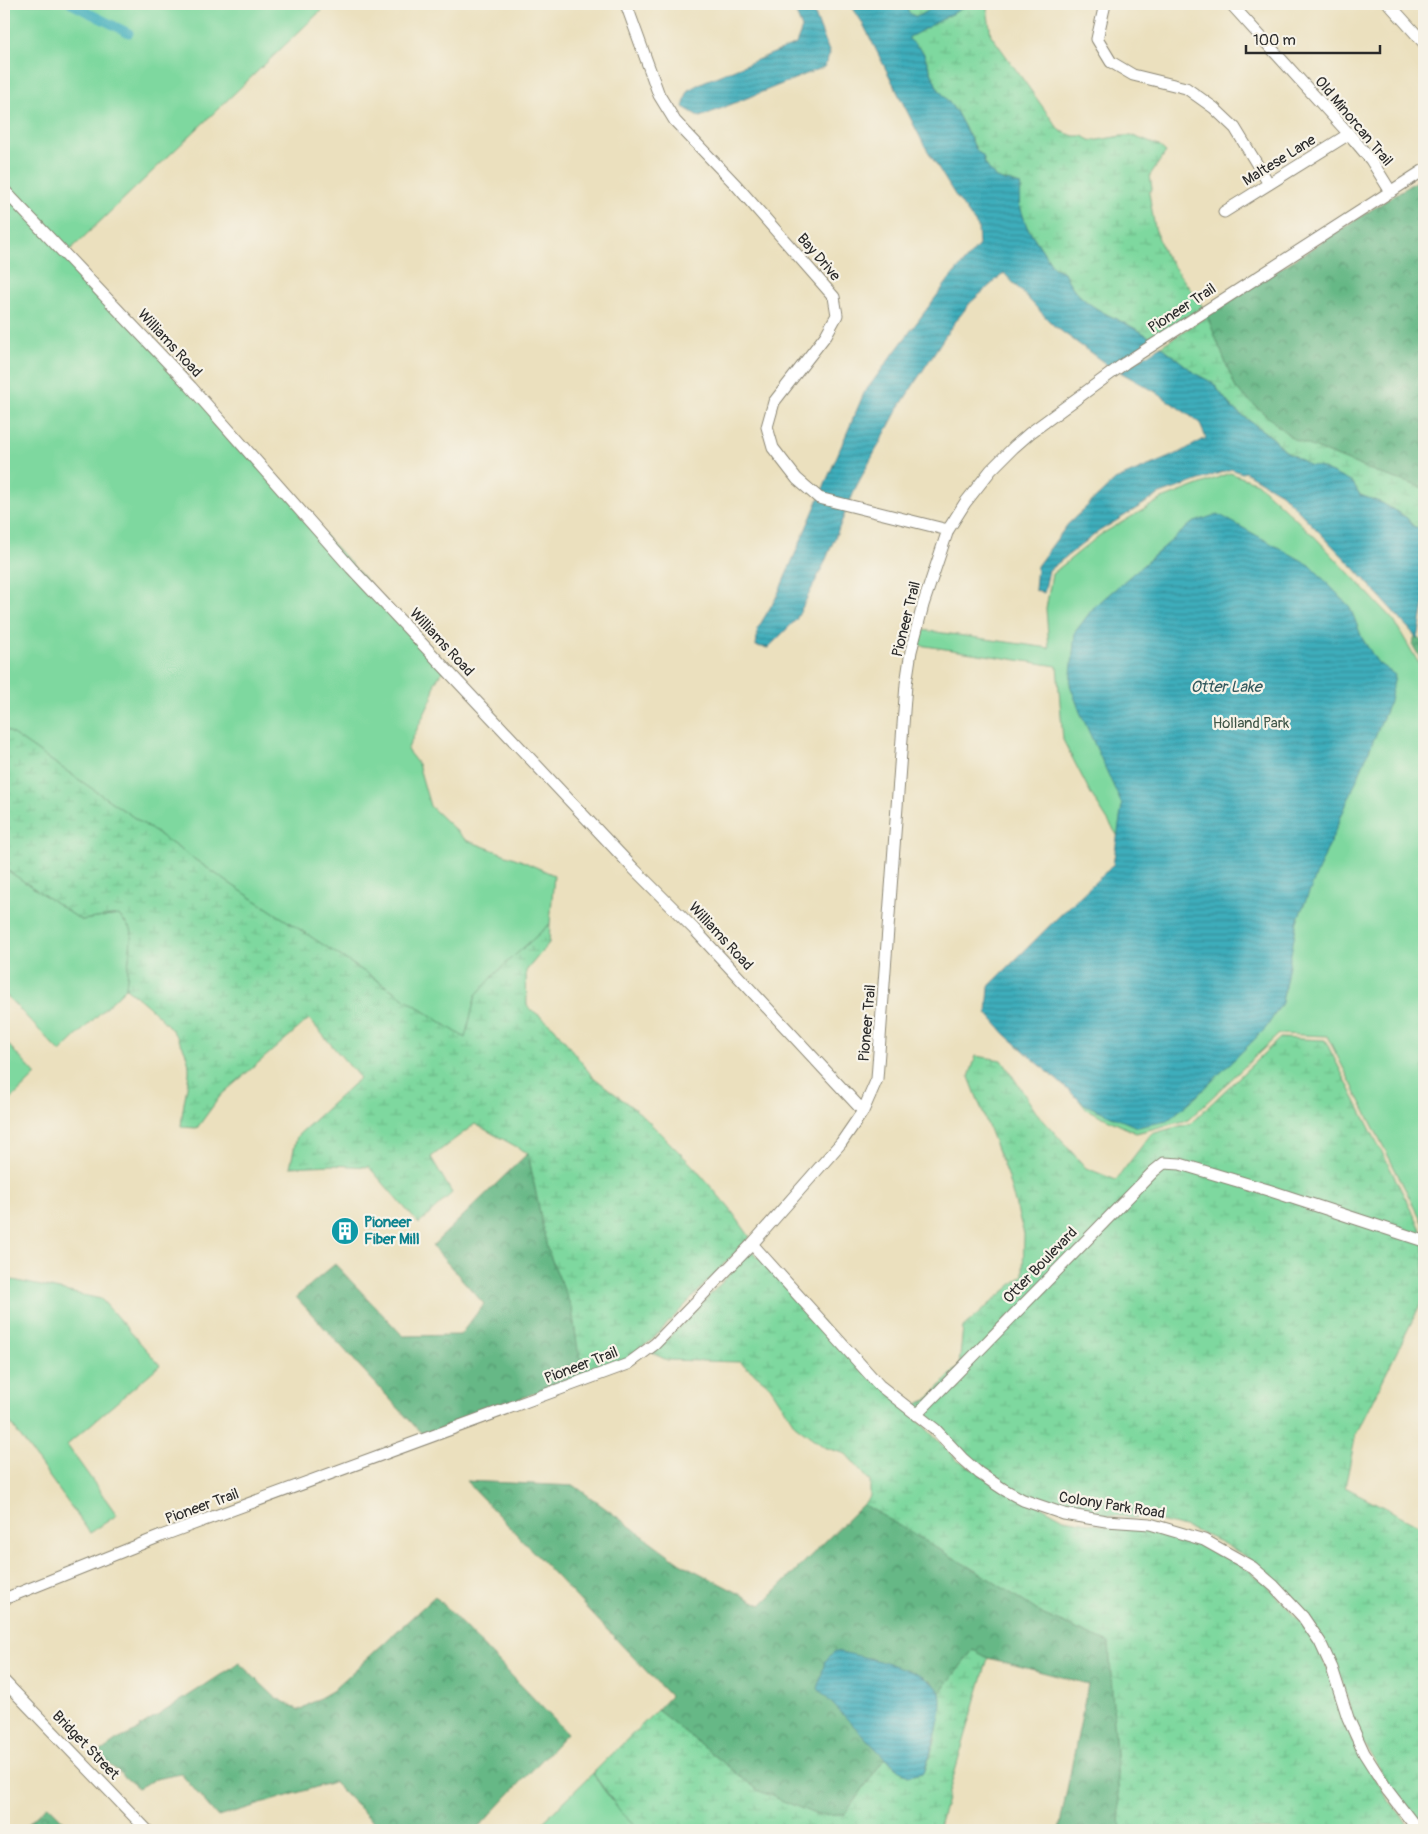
<svg xmlns="http://www.w3.org/2000/svg" width="1428" height="1834" font-family="Pangolin,sans-serif">
	<style>
		.green { fill: #7ed89f; stroke: #548265 }
		.forest { fill: url(#forest-crowns); stroke: #487258 }
		.wetland { fill: url(#wetland-marsh); stroke: #548265 }
		.water { fill: url(#water-rules); stroke: #346c73 }
		.lines { fill: none; stroke-linecap: round; stroke-linejoin: round }
		.canal { stroke: #3eadbb; stroke-width: 9 }
		.minor-casing { stroke: #8b8674; stroke-width: 13 }
		.minor { stroke: #fff; stroke-width: 11 }
		.labels { text-anchor: middle; stroke-width: 4.5; stroke-linejoin: round; paint-order: stroke }
		.street-label { font-size: 15px; fill: #2b2b2b; stroke: #f7f3e8 }
		.park-label { font-size: 15px; fill: #405648; stroke: #f7f3e8 }
		.culture-label { font-size: 15px; font-weight: bold; fill: #0d838f; stroke: #f7f3e8; text-anchor: start }
		.water-label { font-size: 16px; font-style: italic; fill: #32585d; stroke: #f7f3e8 }
	</style>
	<defs>
		<pattern id="forest-crowns" width="20" height="18" patternUnits="userSpaceOnUse" patternTransform="scale(1.25)"><rect width="20" height="18" fill="#66b886"/><path d="M2 6a3 3 0 1 1 6 0M12 15a3 3 0 1 1 6 0" fill="none" stroke="#54966e"/></pattern>
		<pattern id="wetland-marsh" width="20" height="14" patternUnits="userSpaceOnUse" patternTransform="scale(1.25)"><rect width="20" height="14" fill="#7ed89f"/><path d="M1 5h8M5 5V1M11 12h8M15 12V8" fill="none" stroke="#6dba89"/></pattern>
		<pattern id="water-rules" width="6" height="5" patternUnits="userSpaceOnUse" patternTransform="scale(1.25)"><rect width="6" height="5" fill="#3eadbb"/><path d="M0 2.5h6" fill="none" stroke="#348d98"/></pattern>
	</defs>
	<rect width="100%" height="100%" fill="#f7f3e8"/>
	<filter id="ink" filterUnits="userSpaceOnUse"><feTurbulence type="fractalNoise" baseFrequency=".02" numOctaves="2"/><feDisplacementMap in="SourceGraphic" scale="10" xChannelSelector="R" yChannelSelector="G"/><feConvolveMatrix kernelMatrix="1 2 1 2 8 2 1 2 1" color-interpolation-filters="sRGB"/></filter>
	<filter id="wash" filterUnits="userSpaceOnUse"><feTurbulence type="fractalNoise" baseFrequency=".0096" numOctaves="4" result="noise"/><feDisplacementMap in="SourceGraphic" scale="20" xChannelSelector="R" yChannelSelector="G"/><feGaussianBlur stdDeviation="1.12" result="paint"/><feColorMatrix in="noise" values="0 0 0 0 0 0 0 0 0 0 0 0 0 0 0 0 0 1.4 0 .05"/><feComposite in="paint" operator="in"/></filter>
	<g filter="url(#wash)">
		<rect width="100%" height="100%" fill="#ebe0be"/>
		<path class="green" d="M4,4H328L66,254L446,667L435,682L432,698L407,750L418,764L430,806L466,840L520,860L554,875L550,924L503,966L476,995L465,1038L229,883L4,728Z
			M1230,473L1257,483L1315,537L1394,621L1424,672V1226L1327,1036L1279,1034L1188,1120L1136,1133L1086,1109L1001,1000L1136,865L1091,794L1063,740L1057,666L919,645L922,630L1049,648L1046,609L1052,574L1100,535L1162,499Z
			M4,868L81,920L119,915L132,931L126,988L60,1052L4,993Z
			M4,1040L36,1075L4,1106Z
			M13,1280L101,1299L160,1365L67,1445L117,1515L90,1533L4,1414V1286Z
			M594,1772V1775C607,1796 622,1813 640,1830H535Z"/>
		<path class="forest" d="M1424,176V488L1381,474L1293,439L1236,389L1207,316Z
			M1415,636L1424,642V665L1412,644Z
			M528,1153L547,1248L572,1309L578,1350L588,1373L423,1435L296,1297L335,1264L403,1336L460,1335L484,1304L432,1246Z
			M466,1481L575,1486L680,1563L761,1605L863,1504L988,1578L1044,1615L1109,1643L1121,1830H1059L1088,1684L988,1658L973,1650L940,1693L930,1680L819,1689L885,1758L845,1814L817,1815L759,1791L657,1710L670,1696Z
			M435,1596L567,1733L476,1830H381L333,1782L218,1817L181,1774L155,1779L138,1788L97,1754L117,1740L141,1729L140,1727L239,1663L275,1697L299,1710L332,1691Z
			M48,1805L73,1830H22Z"/>
		<path class="wetland" d="M909,4H946L935,7L922,15L915,17L908,12L907,7Z
			M970,4H984L987,8L991,35L1060,131L1074,136H1083L1092,141L1121,136H1133L1159,146L1166,152L1150,175L1152,189L1149,193L1155,228L1164,253L1203,307L1152,339C1122,317 1079,311 1064,272L1054,268L1027,227L1019,204L1021,189L1020,185L1012,182L1004,181L995,177L985,164L983,156L977,151L957,113L937,87L923,52L907,38Z
			M1207,316L1236,389L1293,439L1381,474L1424,488V530L1413,526L1407,518L1382,503L1360,495L1353,483L1339,478L1335,474L1309,465L1284,450L1274,439L1232,408L1213,383L1196,374L1161,346Z
			M4,728L229,883L465,1038L476,995L503,966L550,924L549,943L526,971L527,1006L554,1027L592,1076L641,1114L693,1166L730,1209L750,1237L652,1340L625,1360L588,1373L578,1350L572,1309L547,1248L528,1153L475,1124L431,1157L452,1193L419,1224L369,1167L332,1165L290,1167L297,1136L360,1078L309,1019L221,1095L197,1128L181,1127C182,1108 187,1091 189,1073C192,1040 149,1006 126,988L132,931L119,915L81,920L4,868Z
			M1280,1038L1325,1040L1424,1235V1297L1356,1434L1345,1487L1424,1528V1830C1414,1822 1405,1806 1397,1795C1380,1770 1362,1745 1352,1716C1347,1700 1344,1682 1336,1666C1317,1626 1291,1591 1255,1564C1226,1541 1185,1524 1148,1519C1121,1515 1094,1516 1066,1510C1003,1495 958,1448 912,1406L927,1400L959,1366L963,1327L1023,1275L1024,1234L1007,1175L969,1077L976,1056L1002,1060L1036,1112L1086,1168L1116,1180L1151,1134L1191,1123Z
			M752,1251L958,1461L1064,1519L1106,1526L1150,1529L1203,1544L1250,1571L1271,1589L1299,1620L1316,1644L1328,1669L1344,1720L1359,1755L1384,1793L1412,1830H1121L1109,1643L1044,1615L988,1578L863,1504L870,1497V1481L846,1454L824,1447L795,1425L769,1385L740,1362L667,1360L652,1353L659,1348Z
			M973,1650L988,1658L938,1830H640L621,1812L594,1775V1772L657,1710L759,1791L817,1815L845,1814L885,1758L908,1776L924,1773L935,1741L940,1709V1693Z"/>
		<path class="water" d="M792,4H811L830,54L824,67L700,117L683,107L688,90L703,82L796,44L802,28Z
			M850,4H885L888,6L891,4H909L907,7L908,12L916,17C923,15 927,10 934,8C945,3 957,4 970,4L908,38L923,52L937,87L957,113L977,151L983,156L985,164L995,177L1004,181L1012,182L1020,185L1021,189L1019,204L1027,227L1054,268L1064,272C1079,311 1122,317 1152,339L1110,367L1053,325L1004,273L970,303L949,330L898,409L856,487L824,564L796,620L768,648L756,646L758,628L777,596L864,393L950,278L979,245L978,227L955,195L923,143L862,22Z
			M1161,346L1196,374L1213,383L1232,408L1274,439L1284,450L1309,465L1319,467L1353,483L1360,495L1382,503L1407,518L1413,526L1424,530V605L1418,639L1355,569L1281,493L1245,472L1242,473L1231,469L1160,494L1098,532L1049,570L1044,593L1035,590L1037,566L1068,524L1115,480L1179,453L1206,438L1199,422L1154,391L1120,372Z
			M1218,514L1310,565L1350,607L1362,638L1378,663L1395,675L1390,701L1297,921L1282,1003L1266,1028L1197,1096L1167,1121L1137,1127L1084,1104L1005,1034L987,1013L989,986L1051,924L1113,865L1122,805L1080,712L1070,685L1075,632L1094,607L1192,523Z
			M835,1651C857,1655 934,1671 940,1693C945,1710 930,1756 924,1773L908,1776L885,1758L818,1689L825,1661Z"/>
		<g class="lines">
			<path class="canal" d="M71,4L129,33"/>
		</g>
	</g>
	<g filter="url(#ink)">
		<g class="lines">
			<defs>
				<path id="minor" d="M626,4L659,95L675,121L736,185L834,297L837,315L826,335L774,402L767,427L773,448L797,479L819,498L948,530
					M1105,4L1097,39L1111,62L1133,75L1186,88L1214,108L1235,128L1269,184
					M1231,4L1349,134L1371,160L1391,192
					M1389,4L1424,43
					M4,190L191,387L351,568L634,869L694,929L863,1111
					M1224,212L1349,134
					M752,1244L879,1385L935,1429L962,1458L979,1473L1003,1489L1023,1500L1064,1514L1106,1521L1150,1524L1204,1540L1252,1567L1274,1586L1303,1617L1320,1642L1332,1668L1348,1718L1364,1753L1388,1791L1418,1830
					M916,1415L1154,1171L1164,1163L1180,1164L1268,1190L1424,1241
					M4,1599L161,1536L628,1364L655,1344L752,1244L841,1143L863,1111L877,1079L906,684L911,651L923,605L948,530L965,503L991,470L1014,447L1030,433L1125,363L1424,170
					M4,1681L147,1830"/>
			</defs>
			<use href="#minor" class="minor-casing"/>
			<use href="#minor" class="minor"/>
		</g>
	</g>
	<defs>
		<symbol id="building-disc" viewBox="-11 -11 22 22"><circle r="9.5" fill="#0f9aa8" stroke="#f7f3e8"/><path d="M-4-6H4V6H1V3H-1V6H-4ZM-2.5-4.3h1.7v1.8h-1.7ZM.8-4.3h1.7v1.8H.8ZM-2.5-1h1.7V.8h-1.7ZM.8-1h1.7V.8H.8Z" fill="#fff"/></symbol>
	</defs>
	<g fill-rule="evenodd">
		<use href="#building-disc" x="329" y="1215" width="32" height="32"/>
	</g>
	<g class="labels">
		<g class="street-label">
			<text transform="translate(1354 121) rotate(50)" y="5">Old Minorcan Trail</text>
			<text transform="translate(1279 160) rotate(-32)" y="5">Maltese Lane</text>
			<text transform="translate(819 257) rotate(49)" y="5">Bay Drive</text>
			<text transform="translate(1182 308) rotate(-33)" y="5">Pioneer Trail</text>
			<text transform="translate(170 343) rotate(47)" y="5">Williams Road</text>
			<text transform="translate(906 619) rotate(-76)" y="5">Pioneer Trail</text>
			<text transform="translate(442 642) rotate(47)" y="5">Williams Road</text>
			<text transform="translate(721 936) rotate(47)" y="5">Williams Road</text>
			<text transform="translate(867 1023) rotate(-85)" y="5">Pioneer Trail</text>
			<text transform="translate(1040 1265) rotate(-46)" y="5">Otter Boulevard</text>
			<text transform="translate(581 1365) rotate(-21)" y="5">Pioneer Trail</text>
			<text transform="translate(1112 1505) rotate(9)" y="5">Colony Park Road</text>
			<text transform="translate(202 1506) rotate(-20)" y="5">Pioneer Trail</text>
			<text transform="translate(86 1745) rotate(46)" y="5">Bridget Street</text>
		</g>
		<g class="park-label">
			<text x="1251" y="728">Holland Park</text>
		</g>
		<g class="culture-label">
			<text x="364" y="1227">Pioneer<tspan x="364" dy="17">Fiber Mill</tspan></text>
		</g>
		<g class="water-label">
			<text x="1226" y="692">Otter Lake</text>
		</g>
	</g>
	<rect width="1428" height="1834" fill="none" stroke="#f7f3e8" stroke-width="20"/>
	<path d="M1246 45v8h134v-8" fill="none" stroke="#2b2b2b" stroke-width="2.5"/>
	<text x="1253" y="45" font-size="15" fill="#2b2b2b" stroke="#f7f3e8" stroke-width="4" paint-order="stroke">100 m</text>
</svg>
